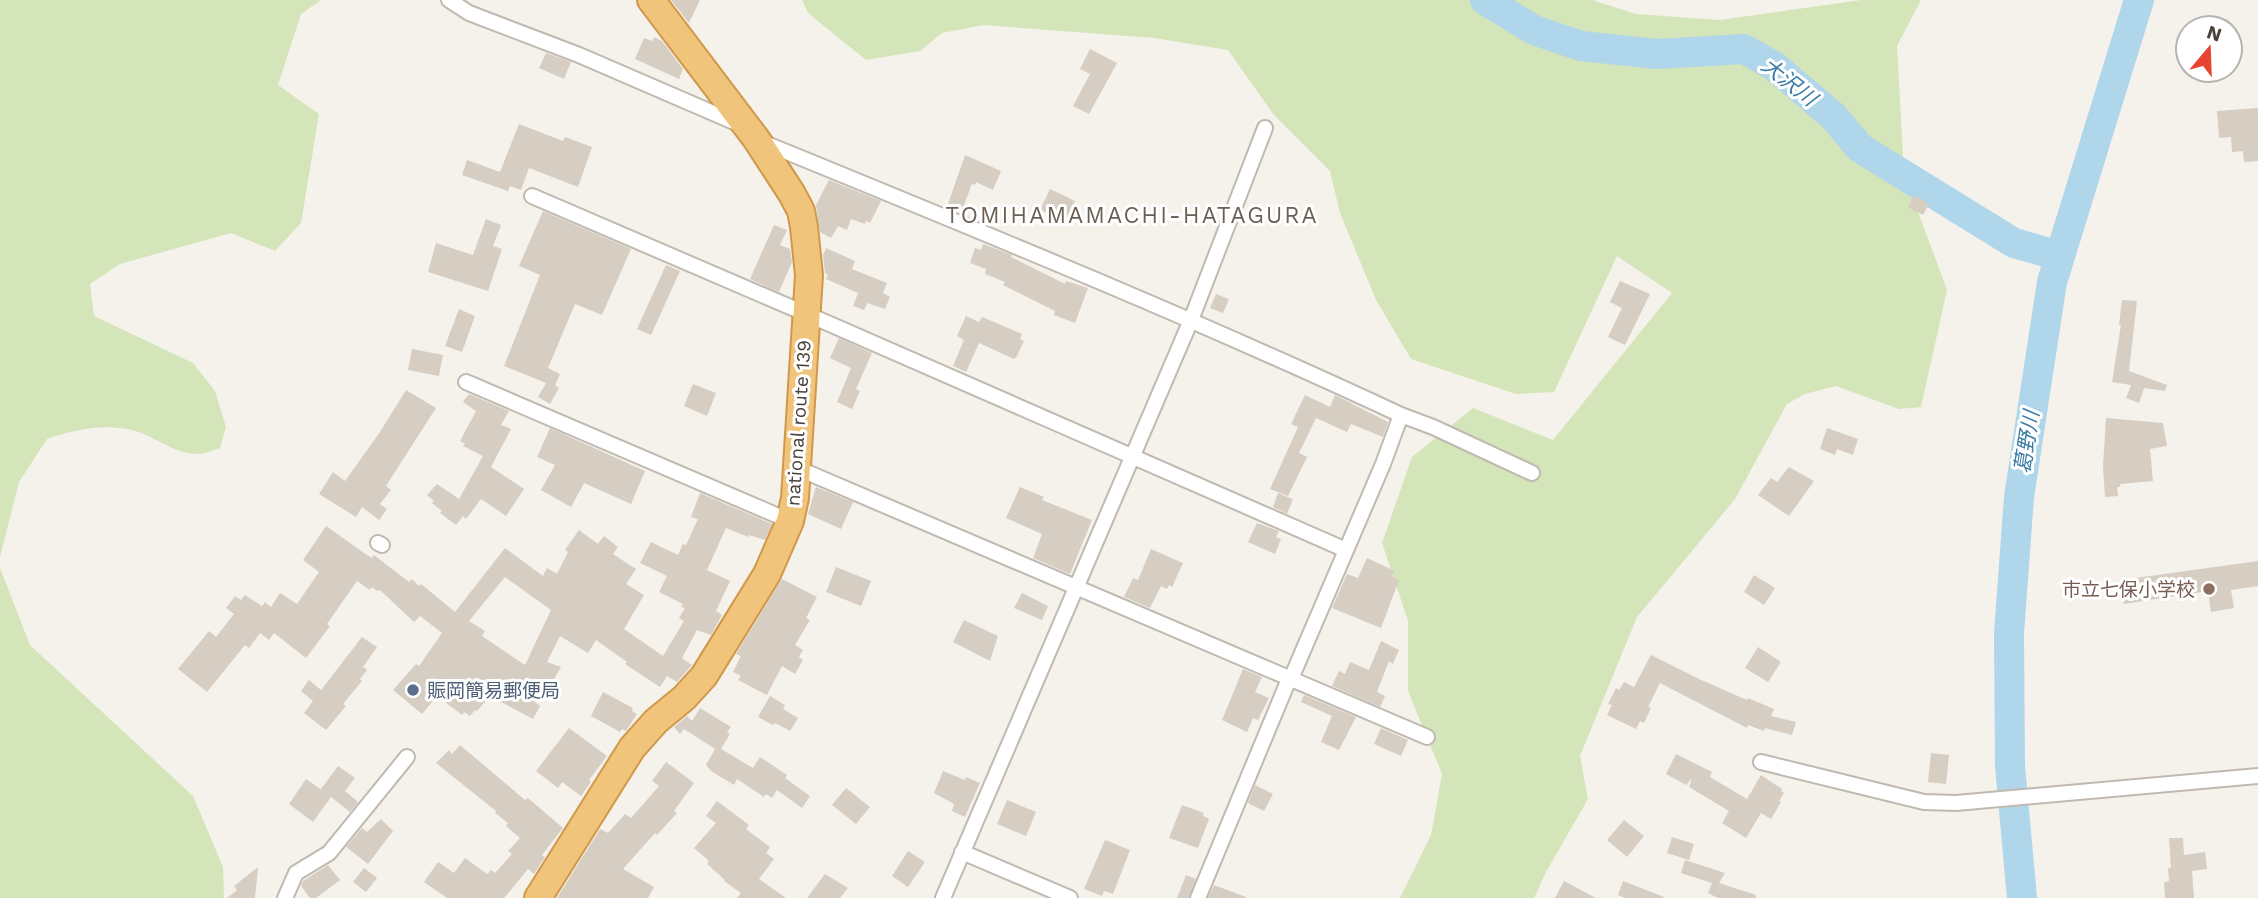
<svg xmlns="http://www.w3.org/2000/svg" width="2258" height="898" font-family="'Work Sans','Noto Sans JP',sans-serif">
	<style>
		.green { fill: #d3e5b9 }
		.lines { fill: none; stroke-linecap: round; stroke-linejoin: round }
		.river { stroke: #afd6eb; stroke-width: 30 }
		.building { fill: #d6cdc3; fill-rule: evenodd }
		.street-casing { stroke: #c0b9b0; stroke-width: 18 }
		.highway-casing { stroke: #d0984b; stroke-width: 30 }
		.street { stroke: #fff; stroke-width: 14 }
		.highway { stroke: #f1c47b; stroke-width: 26 }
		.education-dot { fill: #8d6e63; stroke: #fff; stroke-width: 2.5 }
		.service-dot { fill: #5c6f8a; stroke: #fff; stroke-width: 2.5 }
		.labels { text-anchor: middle; stroke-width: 6; stroke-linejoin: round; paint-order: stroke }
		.street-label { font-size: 19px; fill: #49423a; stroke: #fff }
		.education-label { font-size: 19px; fill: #785e54; stroke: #fff; text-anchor: end }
		.service-label { font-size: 19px; fill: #4e5e75; stroke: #fff; text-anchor: start }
		.water-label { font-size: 21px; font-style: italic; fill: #3a7ca4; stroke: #fff }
		.quarter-label { font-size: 23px; letter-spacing: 2px; fill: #6b6053; stroke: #fff }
	</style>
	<rect width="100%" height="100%" fill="#f5f2ec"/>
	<path class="green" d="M0,0H321L301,14L278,85L319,114L301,223L275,251L231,233L120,264L90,284L94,316L193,363L215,391L226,427L220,448C213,450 206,454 199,454C174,455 152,433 127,429C98,424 74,430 47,439L19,482L0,557Z
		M802,0H1592L1636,14L1720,20L1861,0H1921L1897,46L1904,174L1947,290L1921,407L1899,409L1836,386L1805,394L1787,404L1735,499L1637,617L1580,756L1588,799L1546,872L1534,898H1400L1431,835L1442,774L1408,691V621L1382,543L1412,457L1473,408L1553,440L1672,293L1617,256L1554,392L1516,394L1411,359L1376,300L1340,213L1330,171L1274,115L1228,50L1154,38L984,25L942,33L920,51L866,60L808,13Z
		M0,568L30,645L193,796L223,867L224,898H0Z"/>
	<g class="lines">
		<path class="river" d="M1485,0L1534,30L1581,46L1657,54L1744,49L1774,66L1833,116L1860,148L2014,243L2060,256
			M2022,898L2010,766L2009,633L2019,497L2052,282L2139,0"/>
	</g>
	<path class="building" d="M671,0H700L689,23Z
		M654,37L662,41L683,69L679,79L635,59L644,38L652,41Z
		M1090,49L1117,63L1089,114L1073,106L1090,74L1080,69Z
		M546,53L571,62L564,79L539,68Z
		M2258,108V161L2244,162L2243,151L2232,152L2231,137L2219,138L2217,111Z
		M519,124L563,141L565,137L592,147L578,187L529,168L521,190L510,186L508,191L462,175L467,160L500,172Z
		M965,155L1001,171L993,190L976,182L975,185L972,184L961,213L947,207Z
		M829,180L881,201L870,223L866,221L865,224L851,219L847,230L838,226L831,238L820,232L816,205Z
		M1050,189L1075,201L1065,221L1040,210Z
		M1914,195L1929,204L1923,215L1908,207Z
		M543,211L631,249L602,315L575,304L548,368L560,374L555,385L559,388L550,404L538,397L546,383L504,366L540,275L519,266Z
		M486,219L501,225L493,246L502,249L488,291L428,272L436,243L473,255Z
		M774,225L787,230L780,245L790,249L792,262L779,292L750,279Z
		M983,244L1012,255L1011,257L1065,284L1066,281L1088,288L1075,323L1054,315L1055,311L1003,285L1005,282L985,274L986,269L970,263L975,248L981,250Z
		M826,248L855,261L852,269L887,283L883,293L890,297L885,309L867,303L864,310L853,306L858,293L826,279L828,275L825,273L823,255Z
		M666,265L680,271L651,335L637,329Z
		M1620,281L1650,294L1625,345L1608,337L1622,308L1610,302Z
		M1216,294L1229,299L1223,313L1210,308Z
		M2122,300L2137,301L2129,371L2167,385L2165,391L2144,388L2139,403L2126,398L2131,385L2112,382L2121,325H2119Z
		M459,309L475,316L462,352L445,346Z
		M966,316L979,322L982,317L1022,334L1020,339L1024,341L1017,356L1014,359L979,343L966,372L953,366L964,340L957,336Z
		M839,338L872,353L856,389L860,391L852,409L837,402L851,368L830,358Z
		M412,349L443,355L439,376L408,370Z
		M693,384L716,393L707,416L684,406Z
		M406,390L436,408L386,486L391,490L380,504L387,509L379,520L362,507L356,517L319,494L333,472L345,481L380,432Z
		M469,394L509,411L501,425L511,429L491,467L524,489L506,516L481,499L466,519L463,516L456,525L440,513L442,511L432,503L434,501L427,495L437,484L459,499L483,456L463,446L465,444L460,441L476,411L463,402Z
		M1305,395L1330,407L1335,395L1388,422L1383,437L1351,424L1347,432L1316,418L1299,453L1307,457L1288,496L1270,489L1298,427L1291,424Z
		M2106,418L2163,423L2167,446L2150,449L2153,481L2120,484V487H2117L2118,496L2105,497L2103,466Z
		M550,428L645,471L631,504L584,483L571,507L541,490L555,465L537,457Z
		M1827,428L1858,439L1853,455L1837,449L1835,455L1820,449Z
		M1789,467L1814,481L1789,516L1758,495L1771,478L1777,482Z
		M816,487L853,502L841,529L808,514Z
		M1020,487L1044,497L1042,500L1092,520L1070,574L1033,558L1042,534L1006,518Z
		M700,493L772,524L765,540L749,535L748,537L726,528L707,570L730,581L716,611L722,615L711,635L697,630L682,658L692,665L677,682L667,676L660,687L625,664L627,662L596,640L588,653L560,636L547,662L561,667L547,692L527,681L521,691L540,706L533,719L490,696L477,711L475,710L470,716L464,712L462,715L437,696L422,714L393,690L416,664L419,666L442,633L420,616L414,622L380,590L377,591L372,587L370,590L357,581L327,624L330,626L306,658L274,633L269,640L260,633L249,648L245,645L207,692L178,669L209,631L216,637L234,614L226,608L235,596L241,600L245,595L262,606L265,602L271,607L280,593L297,604L319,572L303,560L326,526L364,553L372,558L374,555L409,582L412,579L419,586L421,584L455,612L505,548L543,576L547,568L557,574L568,552L565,550L579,530L598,544L604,536L618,547L613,554L636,569L626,584L644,595L624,629L663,656L684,621L679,618L685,608L681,607L683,604L659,592L667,576L640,563L651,542L678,555L683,544L686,545L698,519L691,517ZM505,577L551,610L525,665L482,636L485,631L469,621Z
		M1278,493L1293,499L1287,514L1273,507Z
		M1257,523L1279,531L1276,537L1281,539L1275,554L1248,542Z
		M1151,549L1183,563L1172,587L1169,585L1167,589L1161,586L1150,608L1124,597L1133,578L1138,580Z
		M1367,558L1395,571L1392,576L1399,580L1381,628L1332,608L1347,574L1358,578Z
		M2258,561V586L2231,590L2234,608L2211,612L2208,591L2124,604L2121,580Z
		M836,567L871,581L861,606L826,592Z
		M1754,575L1775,588L1764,605L1744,592Z
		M782,579L817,597L806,618L810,620L795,645L803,650L799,657L803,660L795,674L782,666L767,695L738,680L741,676L733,672L741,656L736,654Z
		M1022,593L1048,606L1042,620L1014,608Z
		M964,620L998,636L990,661L953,642Z
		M362,637L377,647L363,667L367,670L360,679L362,681L343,704L346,706L326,730L304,713L313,701L301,691L309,680L321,690Z
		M1381,641L1399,650L1393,664L1389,661L1377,692L1385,696L1380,707L1332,686L1339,671L1345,674L1350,662L1369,670Z
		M1758,647L1781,662L1768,682L1745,668Z
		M1651,655L1699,679L1747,700L1748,698L1774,709L1771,716L1796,722L1792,735L1765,728L1764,731L1748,725L1747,728L1660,683L1648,707L1651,708L1644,723L1640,721L1636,729L1607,715L1612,705L1608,704L1616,688L1619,690L1624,682L1634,687Z
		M1243,669L1262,677L1255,692L1269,698L1258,720L1253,718L1247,732L1222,720Z
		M603,692L633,708L632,711L637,714L626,731L622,729L620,732L591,716Z
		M1304,695L1356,717L1339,750L1321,742L1332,716L1301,702Z
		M770,696L785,705L783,709L798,718L790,731L775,723L773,725L758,717Z
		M700,708L731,727L727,732L730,734L721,749L753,768L760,757L787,775L785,778L810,796L802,808L777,790L772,798L766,794L764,797L737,779L734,785L711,771L706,765L715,749L684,729L680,734L674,727L687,716L692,721Z
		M569,728L607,756L589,780L591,782L581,796L562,782L558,788L536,771Z
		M1381,728L1408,740L1401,756L1374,744Z
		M460,745L525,800L528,798L563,828L542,855L545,857L534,874L528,869L504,898H447L424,882L438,862L454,873L465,858L487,874L491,870L495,873L512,854L508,851L520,838L506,826L508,823L495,813L496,811L436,763L449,750L452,754Z
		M1931,753L1949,755L1946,784L1928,782Z
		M1676,754L1712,772L1710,777L1747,799L1761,775L1782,789L1781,791L1784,793L1779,801L1781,802L1771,819L1761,813L1746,838L1722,823L1729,811L1689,787L1692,778L1686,785L1666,774Z
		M666,762L694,783L674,811L677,813L657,835L655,833L623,869L654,887L648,898H557L600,829L608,833L625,814L631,818L659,786L652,781Z
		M338,766L355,778L345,791L358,802L350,812L331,797L313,822L289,804L306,779L325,792L321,789Z
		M943,771L965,780L966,777L980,783L965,817L952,811L954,804L934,793Z
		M1255,785L1273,794L1264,811L1248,803Z
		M846,788L870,807L856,824L832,805Z
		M1007,800L1036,812L1026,836L997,824Z
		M717,801L749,825L746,829L770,847L766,853L774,859L759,879L786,898H737L741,893L724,881L725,880L707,864L709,861L694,848L716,823L706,816Z
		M1182,805L1204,813L1203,816L1209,819L1198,848L1169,838Z
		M381,819L393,831L368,864L346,847L362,828L367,832Z
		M1624,820L1644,836L1627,857L1607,840Z
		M1672,837L1694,844L1689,860L1667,853Z
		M2169,838H2183L2184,855L2205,852L2207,869L2192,871L2194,898H2165L2164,882L2169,881L2168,868H2171Z
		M1105,840L1130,850L1113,894L1104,891L1102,896L1084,889Z
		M908,851L925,862L908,887L892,876Z
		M1685,860L1725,873L1719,883L1756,895V898H1718L1708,893L1712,883L1681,873Z
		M328,865L340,880L316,898H310L301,886L303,881Z
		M258,867L255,898H227L237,890L234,886Z
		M364,868L377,878L366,892L353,882Z
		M825,874L848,888L840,898H807Z
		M1186,875L1196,879L1189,898H1177Z
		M1564,881L1596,898H1555Z
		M1623,881L1664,897V898H1625L1618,895Z
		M1214,885L1246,897V898H1208Z"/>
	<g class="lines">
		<defs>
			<path id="street" d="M449,0L469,13L579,55L741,125
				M762,142C977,230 1191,317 1401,415L1433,427L1532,473
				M532,196L832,325L1346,550
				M466,382L790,521
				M797,468L1427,737
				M378,543L382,545
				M1761,762L1924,802L1956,803L2258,776
				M962,852L1070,898
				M285,898L296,873L329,853L407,757
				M943,898L1191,320L1265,128
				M1198,898L1289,679L1293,674L1383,464L1401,415"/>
			<path id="highway" d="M538,898L632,748L656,721L684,698L704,676L767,574L790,521L795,498L809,275L804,227L801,211L792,194L757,140L651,0"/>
		</defs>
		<use href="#street" class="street-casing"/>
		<use href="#highway" class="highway-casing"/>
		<use href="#street" class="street"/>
		<use href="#highway" class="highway"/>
	</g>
	<circle class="education-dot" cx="2209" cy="589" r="7"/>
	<circle class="service-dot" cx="413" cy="690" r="7"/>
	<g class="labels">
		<g class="street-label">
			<text transform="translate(798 423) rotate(-86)" y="7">national route 139</text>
		</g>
		<g class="education-label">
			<text x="2195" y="596">市立七保小学校</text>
		</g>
		<g class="service-label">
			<text x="427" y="697">賑岡簡易郵便局</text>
		</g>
		<g class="water-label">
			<text transform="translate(1789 82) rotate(38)" y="7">大沢川</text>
			<text transform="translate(2027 442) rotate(-81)" y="7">葛野川</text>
		</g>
		<g class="quarter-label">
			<text x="1132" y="223">TOMIHAMAMACHI-HATAGURA</text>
		</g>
	</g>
	<g transform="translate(2209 49) rotate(19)"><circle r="33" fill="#ffffff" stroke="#b6b3b0" stroke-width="2"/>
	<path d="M0-5L12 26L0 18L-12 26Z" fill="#e74432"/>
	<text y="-10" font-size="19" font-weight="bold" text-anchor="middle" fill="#49423a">N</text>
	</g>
</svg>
